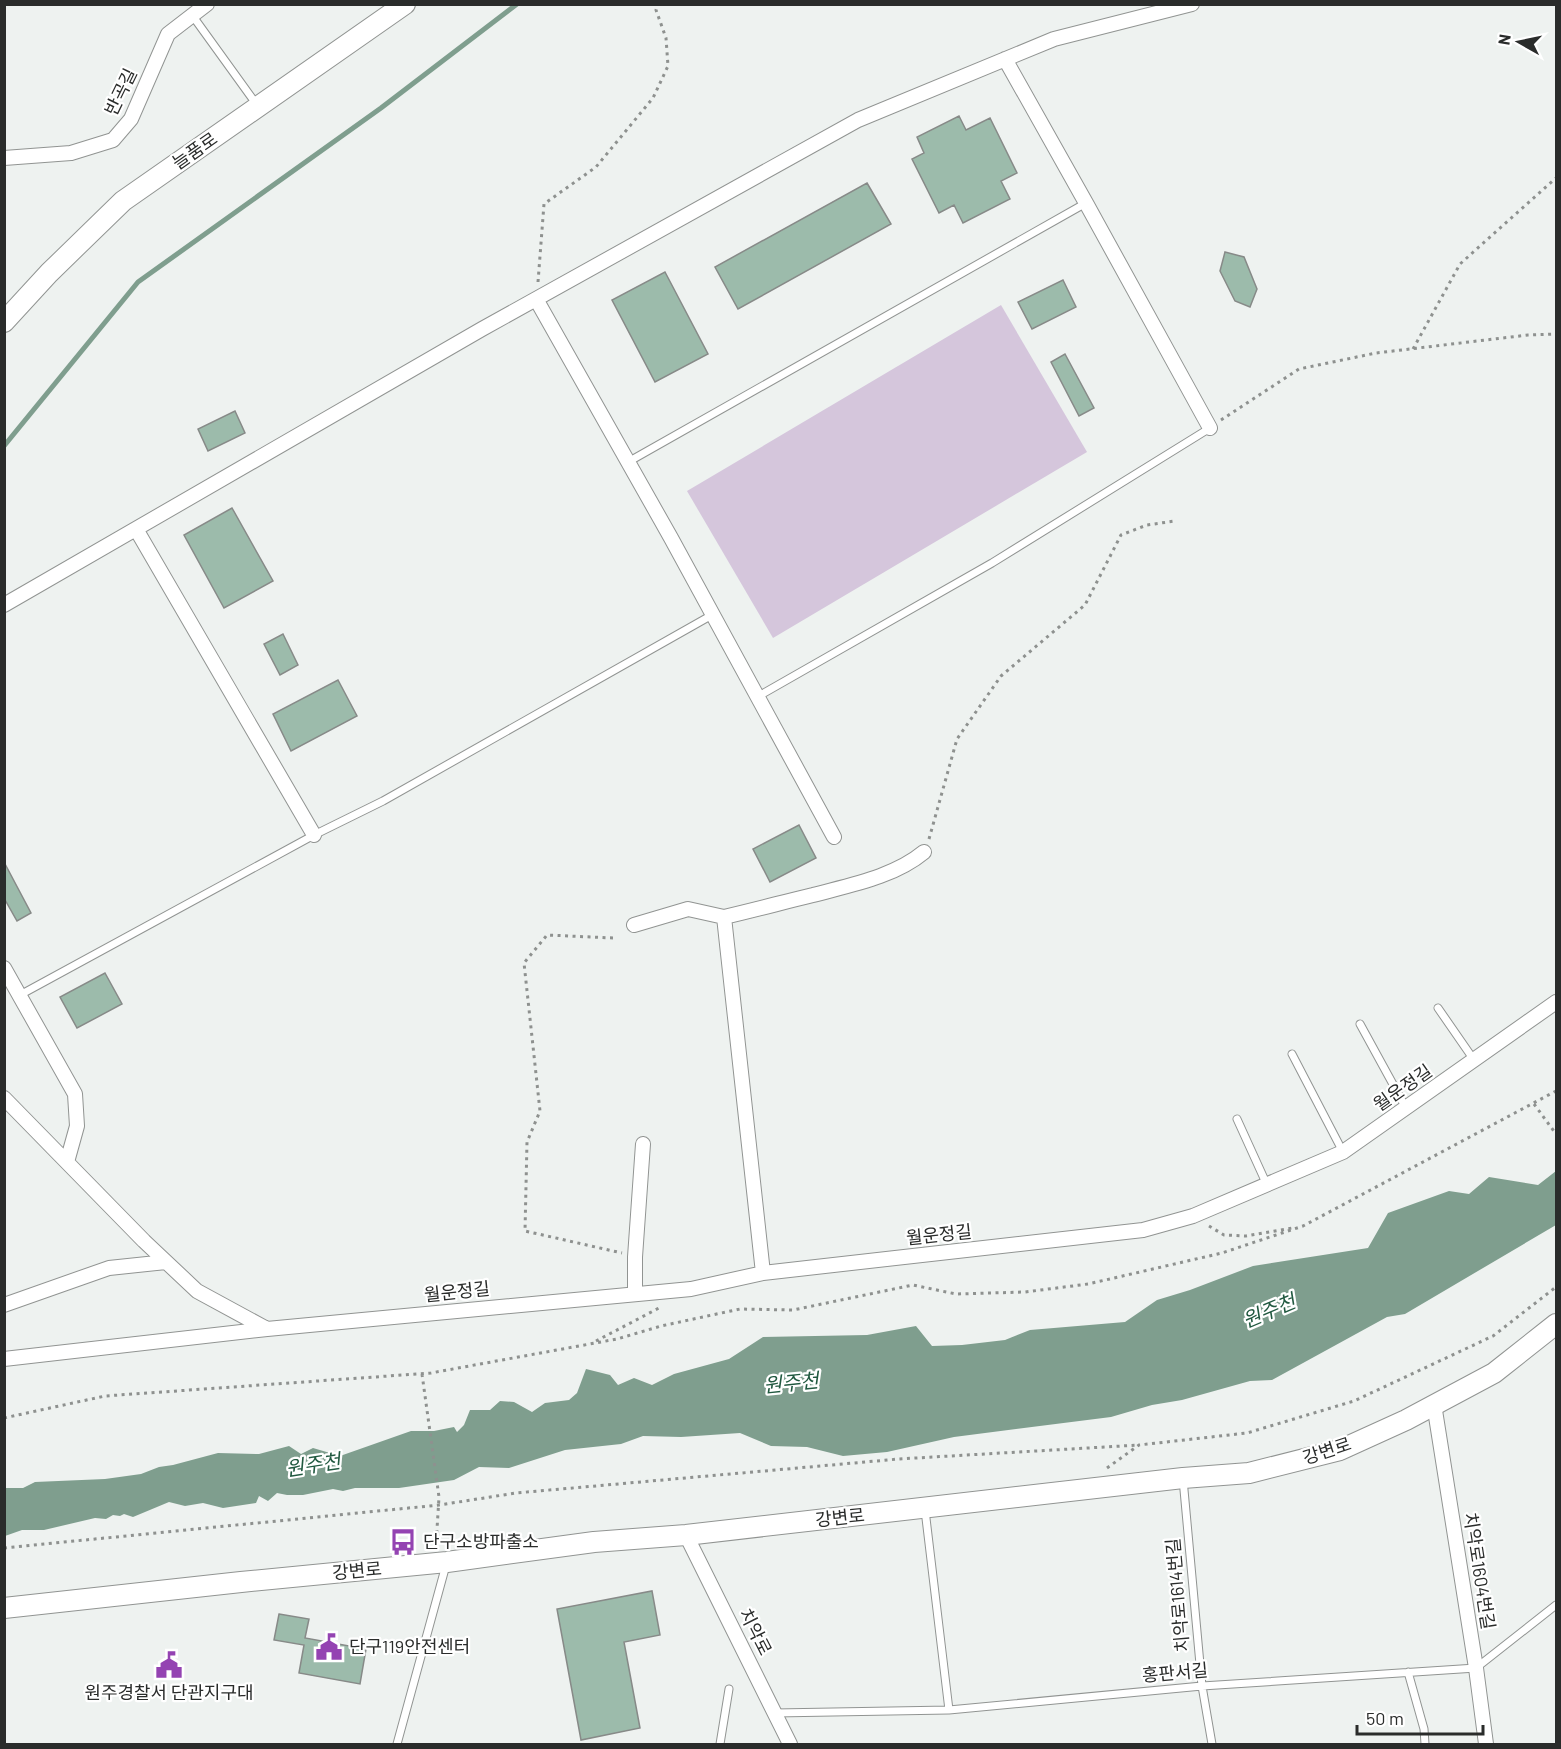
<svg xmlns="http://www.w3.org/2000/svg" width="1561" height="1749" font-family="Barlow,'Noto Sans KR',sans-serif">
	<style>
		.green { fill: #d5c6dc }
		.water { fill: #7f9e8e }
		.lines { fill: none; stroke-linecap: round; stroke-linejoin: round }
		.stream { stroke: #7f9e8e; stroke-width: 5 }
		.building { fill: #9cbbab; stroke: #878a88; stroke-width: 1.5 }
		.lane-casing { stroke: #919492; stroke-width: 9 }
		.street-casing { stroke: #919492; stroke-width: 16 }
		.secondary-casing { stroke: #919492; stroke-width: 22 }
		.path { stroke: #8e918f; stroke-width: 3; stroke-dasharray: 3 4.5; stroke-linecap: butt }
		.lane { stroke: #fff; stroke-width: 7 }
		.street { stroke: #fff; stroke-width: 14 }
		.secondary { stroke: #fff; stroke-width: 20 }
		.labels { text-anchor: middle; stroke-width: 4.5; stroke-linejoin: round; paint-order: stroke }
		.street-label { font-size: 18px; fill: #2a2c2b; stroke: #fff }
		.poi-label { font-size: 18px; fill: #2a2c2b; stroke: #fff; text-anchor: start }
		.water-label { font-size: 20px; font-style: italic; fill: #215940; stroke: #fff }
	</style>
	<rect width="100%" height="100%" fill="#eef2f0"/>
	<path class="green" d="M1001,305L1087,452L773,638L687,491Z"/>
	<path class="water" d="M1556,1171V1225L1405,1314L1387,1317L1272,1380L1250,1381L1182,1400L1152,1405L1111,1417L954,1437L887,1452L843,1456L807,1447L771,1446L740,1433L681,1437L643,1436L621,1444L565,1450L509,1468L479,1467L454,1480L399,1488H355L343,1491L333,1489L303,1495H287L277,1493L268,1501L259,1496L256,1503L223,1508L203,1503L185,1506L169,1502L133,1517L124,1514L120,1516L113,1515L106,1519L95,1518L44,1530H22L5,1536V1488H23L35,1482L105,1479L141,1474L159,1467L173,1465L218,1453L259,1454L289,1446L301,1454L313,1448L340,1456L411,1431H434L454,1427L457,1432L464,1425L470,1410H490L500,1401L514,1402L532,1412L545,1403L569,1400L577,1393L586,1369L610,1375L618,1385L634,1378L652,1385L674,1374L729,1359L763,1337L867,1335L916,1326L932,1346L962,1345L1005,1340L1030,1330L1125,1322L1157,1300L1190,1290L1253,1266L1368,1248L1388,1213L1449,1191L1469,1194L1489,1177L1538,1185Z"/>
	<g class="lines">
		<path class="stream" d="M4,446L138,282L381,108L517,4"/>
	</g>
	<path class="building" d="M959,116L966,130L990,118L1017,173L1001,181L1010,199L963,223L954,205L939,213L912,159L924,153L917,137Z
		M867,183L891,224L738,309L715,267Z
		M1225,252L1244,257L1257,289L1250,307L1235,301L1220,271Z
		M665,272L708,354L655,382L612,300Z
		M1063,280L1076,307L1032,329L1018,302Z
		M1065,354L1094,408L1079,416L1051,362Z
		M235,411L245,433L208,451L198,429Z
		M232,508L273,581L224,608L184,535Z
		M283,634L298,665L280,675L264,644Z
		M338,680L357,716L291,751L273,714Z
		M799,825L816,858L770,882L753,849Z
		M4,862L31,913L17,921L4,898Z
		M105,973L122,1004L77,1028L60,997Z
		M652,1591L660,1635L624,1642L640,1728L581,1740L557,1609Z
		M279,1614L309,1619L305,1638L366,1649L360,1684L299,1673L304,1645L274,1640Z"/>
	<g class="lines">
		<defs>
			<path id="lane" d="M192,15L257,105
				M628,462L1086,203
				M757,697L992,563L1210,428
				M20,995L314,835L383,801L712,615
				M1438,1008L1474,1060
				M1360,1024L1406,1108
				M1292,1054L1343,1152
				M1237,1119L1267,1185
				M1183,1479L1202,1686L1212,1744
				M925,1510L949,1710
				M1408,1672L1424,1729L1425,1744
				M775,1713L949,1710L1202,1686L1476,1668L1556,1605
				M397,1744L446,1565
				M720,1744L729,1689"/>
			<path id="street" d="M1005,59L1086,203L1210,428
				M4,158L71,153L113,140L131,119L168,34L207,4
				M536,299L671,538L834,837
				M136,529L314,835
				M4,605L482,329L858,120L1054,39L1192,4
				M634,925L688,909L724,917
				M4,968L75,1094L77,1126L67,1162
				M4,1098L144,1241L197,1291L267,1329
				M763,1273L724,917C754,910 784,902 813,895C850,885 894,877 924,852
				M635,1293V1257L643,1144
				M4,1305L109,1268L166,1262
				M4,1359L267,1329L691,1289L763,1273L1143,1230L1193,1216L1343,1152L1556,1002
				M1434,1404L1476,1668L1486,1744
				M686,1535L790,1744"/>
			<path id="secondary" d="M4,322L49,273L123,201L405,4
				M4,1608L241,1582L447,1562L594,1542L686,1535L1183,1478L1249,1473L1340,1450L1406,1420L1494,1373L1556,1324"/>
		</defs>
		<use href="#lane" class="lane-casing"/>
		<use href="#street" class="street-casing"/>
		<use href="#secondary" class="secondary-casing"/>
		<path class="path" d="M538,282L544,204L596,167L653,98L668,66L666,38L656,10L658,4
			M1413,349L1460,264L1556,178
			M1221,420L1299,369L1376,353L1528,335L1556,334
			M929,839L957,739L1001,676L1085,605L1121,535L1147,525L1175,521
			M613,938L547,935L524,963L540,1111L527,1142L525,1231L622,1253
			M1534,1104L1556,1134
			M1209,1226L1224,1235L1246,1236L1292,1228
			M596,1341L659,1308
			M422,1374L439,1497L436,1545
			M4,1418L105,1396L431,1373L617,1339L661,1326L740,1309L793,1310L913,1285L956,1294L1025,1292L1088,1284L1222,1253L1303,1226L1556,1091
			M1107,1468L1139,1445L1247,1433L1354,1401L1493,1336L1556,1287
			M4,1548L439,1505L516,1493L899,1459L1139,1445"/>
		<use href="#lane" class="lane"/>
		<use href="#street" class="street"/>
		<use href="#secondary" class="secondary"/>
	</g>
	<defs>
		<symbol id="bus-bare" viewBox="-9 -9 18 18"><path d="M-5-6H5V4H4V6H2V4H-2V6H-4V4H-5ZM-3.5-4V0h7V-4ZM-3.5 1.2v1.5H-2V1.2ZM2 1.2v1.5H3.5V1.2Z" fill="#9443b2" stroke="#fff" stroke-width="2.5" paint-order="stroke"/></symbol>
		<symbol id="civic-bare" viewBox="-9 -9 18 18"><path d="M-.6-6.5H3V-4.5H.6V-3L4-1V1h2V6H-6V1h2V-1L-.6-3ZM-1.2 2.5V6h2.4V2.5Z" fill="#9443b2" stroke="#fff" stroke-width="2.5" paint-order="stroke"/></symbol>
	</defs>
	<g fill-rule="evenodd">
		<use href="#bus-bare" x="384" y="1523" width="38" height="38"/>
		<use href="#civic-bare" x="310" y="1628" width="38" height="38"/>
		<use href="#civic-bare" x="150" y="1646" width="38" height="38"/>
	</g>
	<g class="labels">
		<g class="street-label">
			<text transform="translate(121 92) rotate(-64)" y="6">반곡길</text>
			<text transform="translate(195 151) rotate(-35)" y="6">늘품로</text>
			<text transform="translate(1403 1088) rotate(-35)" y="6">월운정길</text>
			<text transform="translate(939 1235) rotate(-6)" y="6">월운정길</text>
			<text transform="translate(457 1292) rotate(-6)" y="6">월운정길</text>
			<text transform="translate(1327 1451) rotate(-18)" y="6">강변로</text>
			<text transform="translate(840 1518) rotate(-6)" y="6">강변로</text>
			<text transform="translate(357 1571) rotate(-5)" y="6">강변로</text>
			<text transform="translate(1479 1571) rotate(81)" y="6">치악로1604번길</text>
			<text transform="translate(1178 1595) rotate(-95)" y="6">치악로1614번길</text>
			<text transform="translate(755 1632) rotate(63)" y="6">치악로</text>
			<text transform="translate(1175 1673) rotate(-5)" y="6">홍판서길</text>
		</g>
		<g class="poi-label">
			<text x="423" y="1548">단구소방파출소</text>
			<text x="349" y="1653">단구119안전센터</text>
			<text x="169" y="1699" text-anchor="middle">원주경찰서 단관지구대</text>
		</g>
		<g class="water-label">
			<text transform="translate(1269 1311) rotate(-23)" y="7">원주천</text>
			<text transform="translate(791 1383) rotate(-6)" y="7">원주천</text>
			<text transform="translate(313 1465) rotate(-9)" y="7">원주천</text>
		</g>
	</g>
	<rect width="1561" height="1749" fill="none" stroke="#2a2c2b" stroke-width="12"/>
	<g transform="translate(1519 42) rotate(279)" stroke="#ffffff" stroke-width="4.5" paint-order="stroke">
	<path d="M0-4.5L10 22L0 15L-10 22Z" fill="#2a2c2b"/>
	<text y="-9" font-size="16" font-weight="bold" text-anchor="middle" fill="#2a2c2b">N</text>
	</g>
	<path d="M1357 1725v9h126v-9" fill="none" stroke="#2a2c2b" stroke-width="3"/>
	<text x="1366" y="1725" font-size="18" fill="#2a2c2b" stroke="#ffffff" stroke-width="4.5" paint-order="stroke">50 m</text>
</svg>
